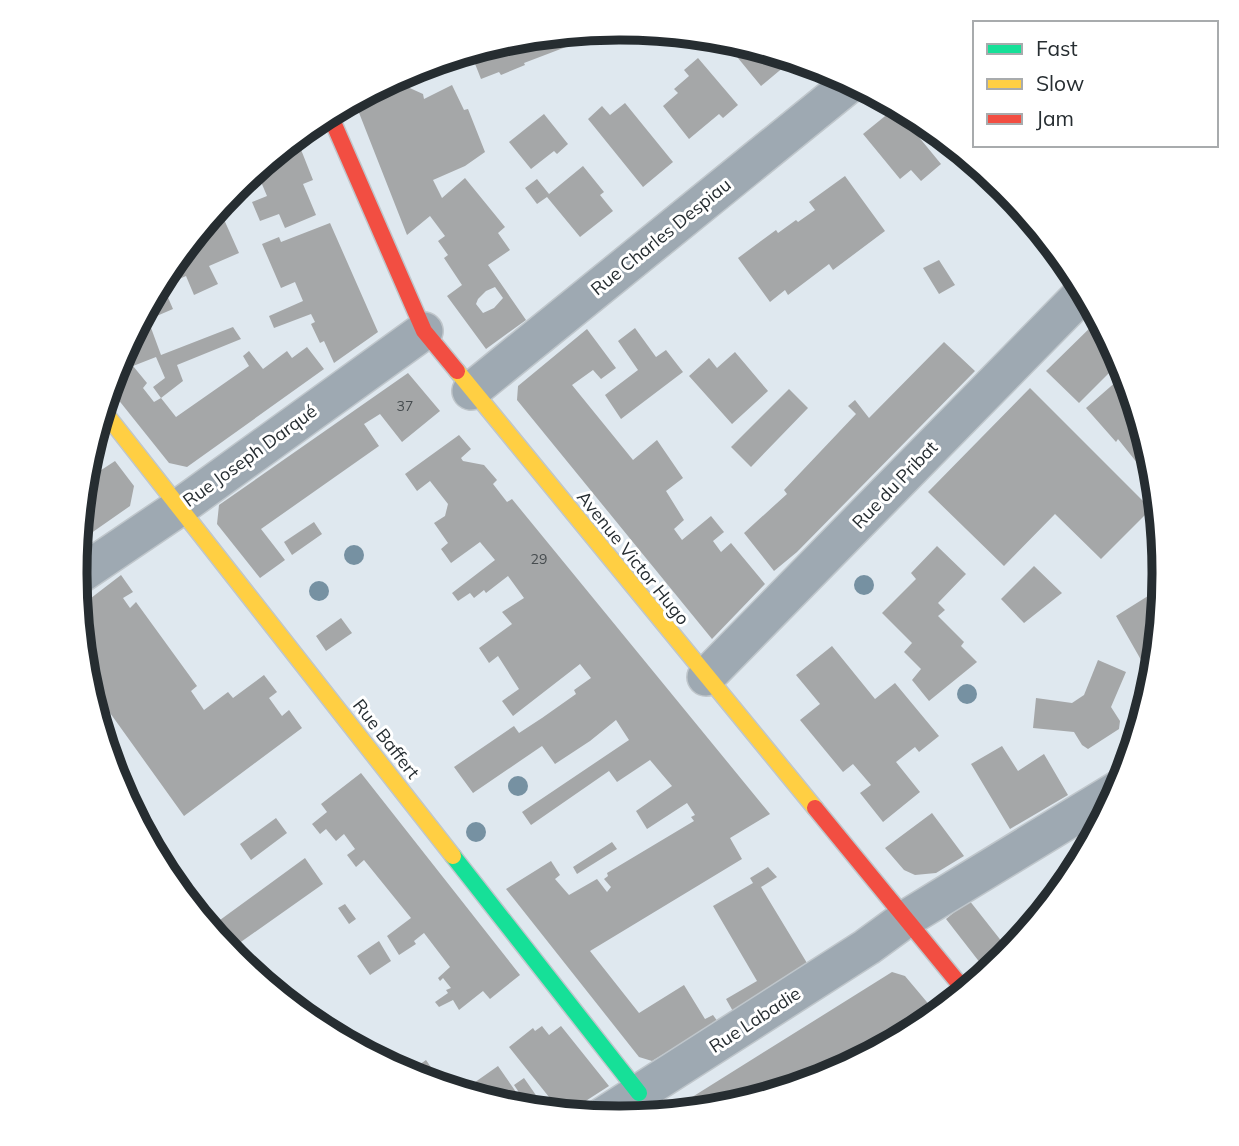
<svg xmlns="http://www.w3.org/2000/svg" width="1239" height="1146" font-family="Mulish,sans-serif">
	<style>
		.building { fill: #a5a7a8; fill-rule: evenodd }
		.lines { fill: none; stroke-linecap: round; stroke-linejoin: round }
		.street-casing { stroke: #bfc6cb; stroke-width: 40 }
		.fast-casing { stroke: #bfc6cb; stroke-width: 19 }
		.slow-casing { stroke: #bfc6cb; stroke-width: 19 }
		.jam-casing { stroke: #bfc6cb; stroke-width: 19 }
		.street { stroke: #9ea9b2; stroke-width: 37 }
		.fast { stroke: #16e098; stroke-width: 16 }
		.slow { stroke: #ffcf43; stroke-width: 16 }
		.jam { stroke: #f24e42; stroke-width: 16 }
		.tree { fill: #7691a2 }
		.labels { text-anchor: middle; stroke-width: 6; stroke-linejoin: round; paint-order: stroke }
		.number-label { font-size: 14px; fill: #464c4f }
		.street-label { font-size: 18px; fill: #262d31; stroke: #fff }
		.rim { fill: none; stroke: #262d31; stroke-width: 9 }
	</style>
	<rect width="100%" height="100%" fill="#dfe8ef"/>
	<path class="building" d="M599,30L600,34L524,63L525,65L501,75L499,72L481,79L470,51L514,38Z
		M669,33L687,35L677,43Z
		M742,43L774,53L785,66L761,86L733,52Z
		M698,58L738,105L723,118L719,114L689,139L663,106L678,93L674,89L689,76L684,70Z
		M395,78L399,87L403,85L423,94L424,99L452,85L464,110L468,109L485,152L465,166L433,180L442,198L465,178L505,227L498,233L510,250L488,265L526,320L486,349L447,296L462,285L444,258L448,255L438,241L445,236L430,216L407,235L354,100ZM495,287L503,298L494,308L483,313L476,304L478,299L486,291Z
		M625,103L673,162L643,187L588,119L602,106L610,115Z
		M895,108L941,164L921,181L911,170L900,179L863,134Z
		M544,114L568,144L557,154L554,151L531,169L509,142Z
		M296,137L313,180L303,184L316,215L285,228L279,214L260,221L252,202L267,196L256,170Z
		M583,166L604,192L600,195L613,211L580,237L547,197L537,204L525,188L537,179L549,194Z
		M845,176L885,231L833,270L829,264L788,295L785,290L770,302L738,258L776,230L778,233L796,220L798,222L815,210L809,202Z
		M222,215L239,253L209,266L218,284L194,295L186,276L163,286L173,309L152,318L147,307L167,270L206,222Z
		M330,223L378,332L334,363L324,341L320,343L311,324L315,322L311,314L274,328L269,316L303,301L295,282L281,288L262,244L279,237L281,242Z
		M1035,224L1061,256L1058,259L1030,229Z
		M939,260L955,285L939,294L923,268Z
		M147,317L161,355L233,327L241,339L177,365L183,381L161,398L153,387L165,378L156,357L133,366L147,383L143,388L154,402L161,398L176,417L249,366L243,356L249,351L263,369L287,351L292,358L307,347L324,369L187,467L169,463L109,388L113,374L127,368L121,355L140,320Z
		M1099,319L1121,361L1079,403L1046,371Z
		M635,328L656,357L666,350L683,372L621,419L605,395L638,370L618,341Z
		M587,329L616,368L601,379L593,370L572,385L633,460L657,440L683,478L666,491L684,520L674,529L682,540L711,516L724,532L713,541L721,552L731,543L765,584L712,639L517,400L518,386Z
		M944,342L975,371L797,552L774,571L744,533L787,494L784,490L856,414L848,406L855,400L869,418Z
		M735,352L768,391L732,424L689,376L709,358L717,368Z
		M408,373L440,411L402,442L380,414L364,424L379,446L261,529L285,560L260,578L217,524L219,505Z
		M1126,373L1150,454L1138,464L1118,439L1116,442L1086,408Z
		M1030,388L1151,509L1101,559L1055,514L1004,566L928,492Z
		M789,389L808,408L751,467L731,447Z
		M459,435L471,449L461,458L463,461L484,465L497,480L493,484L507,502L512,499L770,814L730,838L742,859L590,951L639,1013L684,985L705,1019L713,1015L718,1022L652,1061L639,1057L506,889L551,861L560,875L555,879L569,895L597,879L607,892L611,887L604,879L608,876L607,873L694,821L691,817L695,815L687,803L647,829L636,811L672,786L650,760L617,782L609,771L531,825L522,812L629,740L616,720L590,741L555,764L542,746L473,793L454,767L514,726L519,733L542,718L576,694L574,690L591,678L580,664L513,716L502,701L519,689L498,656L489,663L479,648L512,624L502,612L524,598L508,576L486,593L484,590L474,598L470,593L458,601L452,593L495,560L480,542L451,563L441,549L448,543L434,523L445,516L448,504L430,481L417,491L405,474Z
		M115,461L134,486L130,506L77,543L83,482Z
		M314,522L322,534L292,555L284,542Z
		M937,546L966,574L938,603L945,610L938,616L964,642L961,646L977,662L929,701L912,680L921,669L904,652L912,643L882,613L916,579L911,573Z
		M1034,566L1062,593L1024,623L1001,599Z
		M121,575L133,592L123,598L130,608L136,602L197,686L191,691L204,710L228,692L233,698L264,675L277,692L269,698L282,716L289,710L302,728L184,816L90,685L87,687L85,679L78,608Z
		M1148,596L1158,612L1161,610L1153,681L1116,616Z
		M341,618L352,633L326,651L316,636Z
		M832,646L875,699L895,683L939,736L919,752L915,747L896,762L920,792L883,822L860,793L871,785L853,764L843,772L800,720L820,704L796,675Z
		M1098,660L1126,672L1111,707L1120,721L1119,729L1088,749L1082,745L1074,732L1033,728L1036,698L1072,703L1084,695Z
		M1002,746L1018,771L1044,754L1068,795L1010,829L971,764Z
		M361,773L520,975L490,999L483,991L459,1010L453,1000L439,1007L435,1002L448,993L446,990L451,988L443,978L440,981L438,978L450,967L424,933L414,941L416,944L399,955L387,936L411,918L364,860L356,867L347,855L355,849L344,834L336,841L326,829L320,834L312,824L327,812L321,804Z
		M932,813L964,856L936,873L915,875L904,870L885,848Z
		M276,818L287,833L251,860L240,844Z
		M612,842L617,849L577,874L573,867Z
		M305,858L323,884L228,951L209,928Z
		M768,867L777,877L761,887L810,968L734,1013L726,999L757,981L713,906L753,883L750,878Z
		M969,900L1010,952L988,973L946,919Z
		M345,904L356,919L349,924L338,908Z
		M379,941L391,961L370,975L357,956Z
		M892,972L905,976L937,1014L922,1026L903,1037L894,1028L881,1036L886,1045L828,1077L725,1108L696,1110L689,1099Z
		M542,1026L549,1035L561,1026L609,1086L567,1113L561,1112L509,1047L533,1028L535,1031Z
		M426,1060L444,1086L431,1082L419,1065Z
		M498,1066L523,1102L515,1108L461,1092Z
		M524,1078L540,1101L547,1111L530,1109L514,1085Z"/>
	<g class="lines">
		<defs>
			<path id="street" d="M471,391L852,82
				M75,578L180,507L424,331
				M706,677L1084,292
				M603,1116L867,947L904,920L1119,789"/>
			<path id="fast" d="M453,856L639,1093"/>
			<path id="slow" d="M457,371L815,808
				M102,409L453,856"/>
			<path id="jam" d="M329,113L424,331L457,371
				M815,808L965,991"/>
		</defs>
		<use href="#street" class="street-casing"/>
		<use href="#fast" class="fast-casing"/>
		<use href="#slow" class="slow-casing"/>
		<use href="#jam" class="jam-casing"/>
		<use href="#street" class="street"/>
		<use href="#fast" class="fast"/>
		<use href="#slow" class="slow"/>
		<use href="#jam" class="jam"/>
	</g>
	<g class="tree">
		<circle cx="354" cy="555" r="10"/>
		<circle cx="864" cy="585" r="10"/>
		<circle cx="319" cy="591" r="10"/>
		<circle cx="967" cy="694" r="10"/>
		<circle cx="518" cy="786" r="10"/>
		<circle cx="476" cy="832" r="10"/>
	</g>
	<g class="labels">
		<g class="number-label">
			<text x="405" y="411">37</text>
			<text x="539" y="564">29</text>
		</g>
		<g class="street-label">
			<text transform="translate(661 237) rotate(-39)" y="6">Rue Charles Despiau</text>
			<text transform="translate(250 456) rotate(-36)" y="6">Rue Joseph Darqué</text>
			<text transform="translate(895 485) rotate(-46)" y="6">Rue du Pribat</text>
			<text transform="translate(633 558) rotate(51)" y="6">Avenue Victor Hugo</text>
			<text transform="translate(386 739) rotate(52)" y="6">Rue Baffert</text>
			<text transform="translate(755 1020) rotate(-33)" y="6">Rue Labadie</text>
		</g>
	</g>
	<path d="M0 0H1239V1146H0ZM619 40H620A532 532 0 0 1 1152 572V574A532 532 0 0 1 620 1106H619A532 532 0 0 1 87 574V572A532 532 0 0 1 619 40Z" fill="#fff" fill-rule="evenodd"/>
	<path class="rim" d="M619 40H620A532 532 0 0 1 1152 572V574A532 532 0 0 1 620 1106H619A532 532 0 0 1 87 574V572A532 532 0 0 1 619 40Z"/>
	<rect x="973" y="21" width="245" height="126" fill="#ffffff" stroke="#a8abad" stroke-width="2"/>
	<rect x="987" y="44" width="35" height="10" fill="#16e098" stroke="#a8abad" stroke-width="2"/>
	<text x="1036" y="56" font-size="21" fill="#262d31">Fast</text>
	<rect x="987" y="79" width="35" height="10" fill="#ffcf43" stroke="#a8abad" stroke-width="2"/>
	<text x="1036" y="91" font-size="21" fill="#262d31">Slow</text>
	<rect x="987" y="114" width="35" height="10" fill="#f24e42" stroke="#a8abad" stroke-width="2"/>
	<text x="1036" y="126" font-size="21" fill="#262d31">Jam</text>
</svg>
